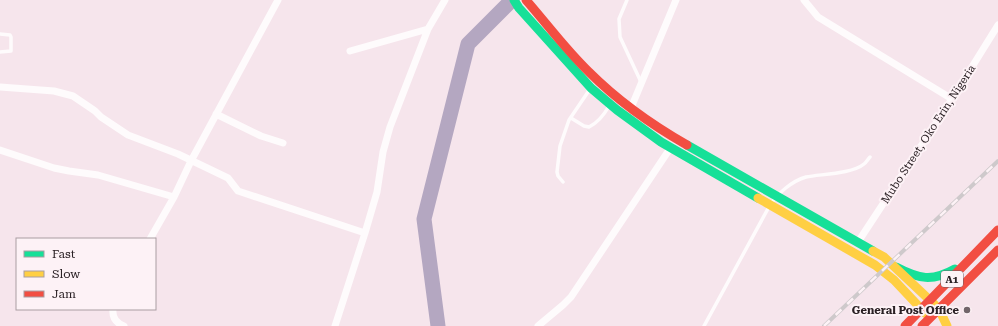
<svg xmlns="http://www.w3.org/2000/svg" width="998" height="326" font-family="'Roboto Serif',serif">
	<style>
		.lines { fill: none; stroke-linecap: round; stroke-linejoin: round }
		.river { stroke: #b4a7c1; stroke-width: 15 }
		.lane { stroke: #fefbfc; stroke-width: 3.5 }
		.street { stroke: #fefbfc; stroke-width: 7 }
		.fast { stroke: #16e098; stroke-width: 9 }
		.slow { stroke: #ffcf43; stroke-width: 9 }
		.jam { stroke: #f24e42; stroke-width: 9 }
		.rail-casing { stroke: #cec9cb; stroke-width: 4 }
		.rail { stroke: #fdf2f6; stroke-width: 2.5; stroke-dasharray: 8; stroke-linecap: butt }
		.poi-dot { fill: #71656a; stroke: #fdf2f6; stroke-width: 1.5 }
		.labels { text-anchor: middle; stroke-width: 4; stroke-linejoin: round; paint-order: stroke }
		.shield { fill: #fdf2f6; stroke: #695f63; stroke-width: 1 }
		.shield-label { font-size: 10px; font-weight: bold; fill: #2a2024 }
		.street-label { font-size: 11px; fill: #2a2024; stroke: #fdf2f6 }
		.poi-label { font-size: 11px; font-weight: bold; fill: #2a2024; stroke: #fdf2f6; text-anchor: end }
	</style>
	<rect width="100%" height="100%" fill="#f6e5ec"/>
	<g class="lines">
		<path class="river" d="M438,326L424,219L468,44L512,0"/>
		<path class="lane" d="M627,0L619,19L620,37L641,82
			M0,34L10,35L11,37V51L0,52
			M571,118L584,126L589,127C599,122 604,115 609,106
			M563,182L558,176L557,172L560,146L569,120L590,89
			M704,326L770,205C778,193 792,181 806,177C821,174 852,174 864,164C866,163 868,159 870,157"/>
		<path class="street" d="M804,0L818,17L952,99
			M350,51L428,29L445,0
			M0,87L54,91L73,96L95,111L101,117L128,135L178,154L228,178L238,191L365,233
			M631,108L676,0
			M216,114L261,136L283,143
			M0,150L54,168L69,171L98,175L174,197
			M150,239L174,197L191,161L278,0
			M858,242L952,99L998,25
			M113,309C112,318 116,323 124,326
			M335,326L365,233L377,192L383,152L390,127L428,29
			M538,326L563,305L571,297L671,147"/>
		<path class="fast" d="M514,0L519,8L591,88L617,110L661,142L758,198
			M687,145L873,251
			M896,267C919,279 932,282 955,269"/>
		<path class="slow" d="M758,198L875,265L894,280L926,314
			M873,251L884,257L935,305
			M939,309L947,326"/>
		<path class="jam" d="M526,0C547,24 566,50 589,72C618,101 652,125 687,145
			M905,326L998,230
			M922,326L998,250"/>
		<defs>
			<path id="rail" d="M824,326L998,161"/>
		</defs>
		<use href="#rail" class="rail-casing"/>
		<use href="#rail" class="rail"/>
	</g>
	<circle class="poi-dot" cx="967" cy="310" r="4"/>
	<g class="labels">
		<rect class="shield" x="941" y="271" width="22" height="16" rx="3"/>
		<g class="shield-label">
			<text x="952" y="283">A1</text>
		</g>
		<g class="street-label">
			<text transform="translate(928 134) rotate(-57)" y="4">Mubo Street, Oko Erin, Nigeria</text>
		</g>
		<g class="poi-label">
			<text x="959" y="314">General Post Office</text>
		</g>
	</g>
	<rect x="16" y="238" width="140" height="72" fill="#fdf2f6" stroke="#a99ea2"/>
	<rect x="24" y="251" width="20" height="6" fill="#16e098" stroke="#a99ea2"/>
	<text x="52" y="258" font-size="12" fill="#2a2024">Fast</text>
	<rect x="24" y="271" width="20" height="6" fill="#ffcf43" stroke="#a99ea2"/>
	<text x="52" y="278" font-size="12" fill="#2a2024">Slow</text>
	<rect x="24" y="291" width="20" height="6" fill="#f24e42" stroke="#a99ea2"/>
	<text x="52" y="298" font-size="12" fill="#2a2024">Jam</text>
</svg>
